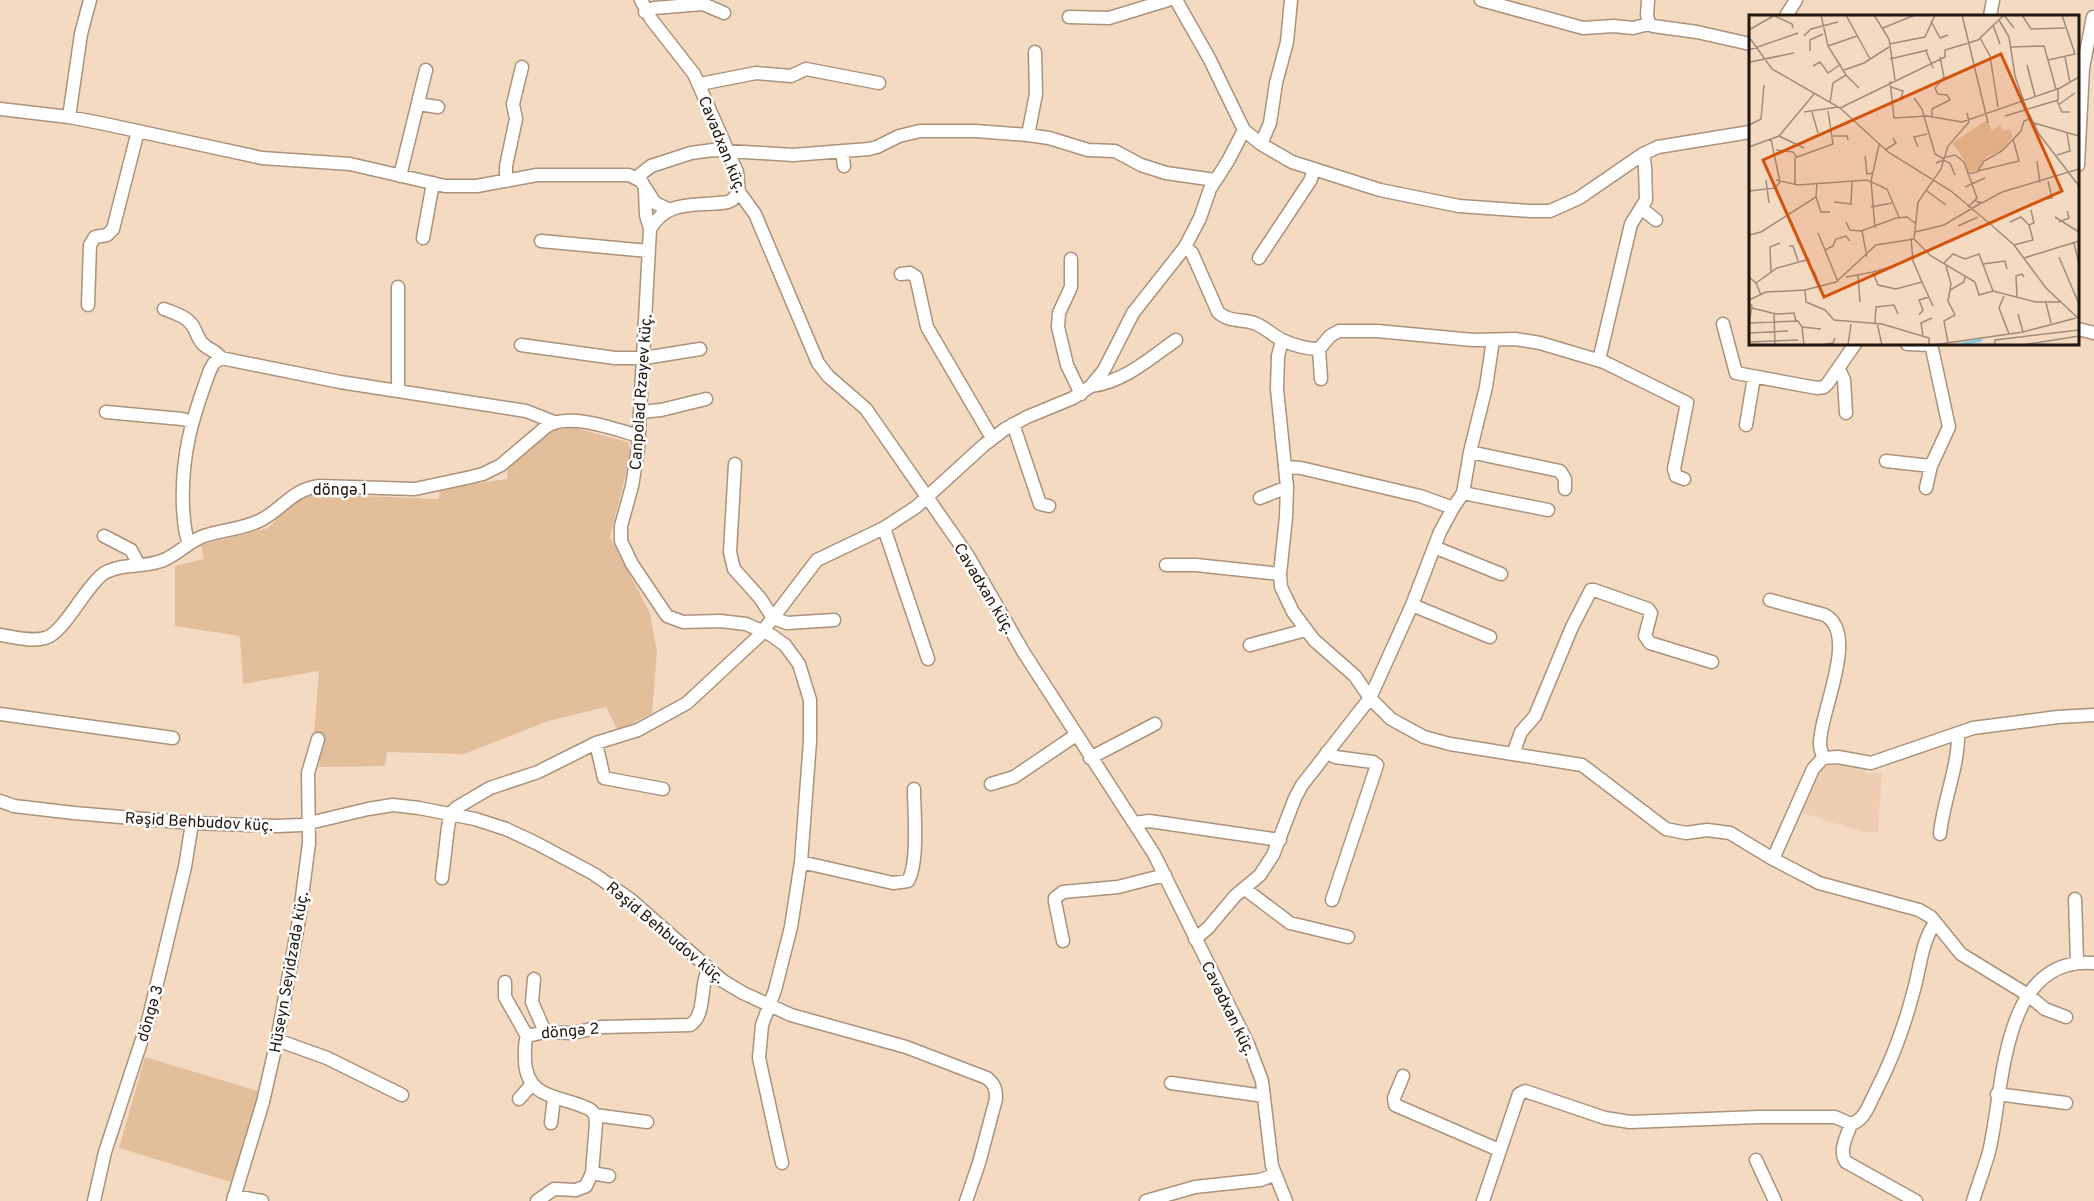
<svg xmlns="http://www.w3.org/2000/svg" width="2094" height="1201" font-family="Overpass,sans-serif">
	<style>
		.built { fill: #eeceb1 }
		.green { fill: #e3be9b }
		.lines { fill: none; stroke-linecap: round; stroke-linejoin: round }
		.minor-casing { stroke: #aa927b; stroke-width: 15 }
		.minor { stroke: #fff; stroke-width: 12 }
		.labels { text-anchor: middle; stroke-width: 5; stroke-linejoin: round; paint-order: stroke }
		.street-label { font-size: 16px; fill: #1f160d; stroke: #fff }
		.inset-river { fill: none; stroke: #8dcde1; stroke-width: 3 }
		.inset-road { fill: none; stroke: #9f8c7a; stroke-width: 1.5 }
		.view { fill: #d4520c; fill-opacity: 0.15; stroke: #d4520c; stroke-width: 3 }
		.inset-edge { fill: none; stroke: #1f160d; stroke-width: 3 }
	</style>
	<rect width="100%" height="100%" fill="#f5dac2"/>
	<path class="built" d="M1832,763L1865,765V774L1882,773L1878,832H1863L1802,813L1817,773L1825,764Z"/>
	<path class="green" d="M575,428L628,442L631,454L610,537L650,613L657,651L652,713L618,731L606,707L548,721L464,754L387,752L385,766L319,767L322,737L314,735L319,671L243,684L240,636L175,626V566L204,559L201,545L268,528L295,501L314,494L439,499L440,489L507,479L508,466L553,430Z
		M145,1057L261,1092L234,1183L119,1148Z"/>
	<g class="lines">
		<defs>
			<path id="minor" d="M641,0L651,19L694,74L737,172L739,192L755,214L818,363L828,376L866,409L968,556L1024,653L1154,854L1248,1044L1262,1081L1272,1166L1286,1201
				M1176,0L1209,58L1244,130L1261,144L1292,162L1380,190L1459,206L1530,211H1550L1579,198L1643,154L1658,147L1750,132
				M1481,0L1583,28L1614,26L1633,28L1649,24
				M1648,0L1647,15L1649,24L1653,26L1697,32L1750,44
				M645,12L654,8L703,4L724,13
				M1786,16L1796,0
				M1990,16L1993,0
				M1069,17L1109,18L1168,0
				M700,84L756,73L791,76L806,69L879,83
				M418,104L438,107
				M0,109L69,117L105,124L262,158L350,164L445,186H477L537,175H629L641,181L655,203L668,209
				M69,117L81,34L90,0
				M1028,135L1036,94L1035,52
				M1261,144L1270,123L1276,83L1287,42L1291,0
				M842,151L844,166
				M2078,165L2083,68L2093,17
				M400,176L426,70
				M637,177L651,166L691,153L713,150L793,155L869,149L877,147L899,136L920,131H975L1028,135L1049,138L1088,150L1115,151L1141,165L1166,173L1215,180
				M506,181V166L516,119L513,104L522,67
				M645,191L646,215L650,229
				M739,192L732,200L728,202C697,207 668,198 650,229L638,449L632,486L621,526V541L632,564L667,616L683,622L720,621L746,624L771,635L785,645L799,664L810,700V741L801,862L791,927L775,990L762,1025L759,1058L782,1163
				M1641,208L1656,220
				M423,238L433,183
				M541,241L648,251
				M1185,247L1192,253L1218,312C1228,322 1241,319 1254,323C1265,327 1272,335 1282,340C1293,345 1307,349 1319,349L1330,336L1339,331H1377L1473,340L1515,339L1540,343L1604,362L1687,403L1674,469L1676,476L1684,479
				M1259,258L1310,181L1314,170
				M1071,259V287L1059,313L1058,327L1067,365L1081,394
				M901,274L910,273L916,277L927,327L992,438
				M88,305L90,245L95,237L107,235L113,229L138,131
				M164,309C174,313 186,316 193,326C196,332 198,338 202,343C208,350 216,350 221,358
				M1723,324L1736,373L1817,388L1824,387L1828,383L1855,344
				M2078,329L2094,333
				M1282,340L1278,356L1277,389L1287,487L1286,517L1280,574L1281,587L1293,612L1314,640L1355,676L1370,698L1391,719L1424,737L1450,744L1582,765L1666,829L1686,833L1707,830L1730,833L1773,859L1819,883L1919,910L1931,917L1961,954L2028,995L2045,1009L2066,1017
				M1907,344L1931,345
				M521,345L615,358H644L700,349
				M1319,349L1321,379
				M1599,360L1631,224L1646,200L1645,166L1643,154
				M1839,369L1844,380L1846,413
				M1091,386C1124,382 1149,359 1176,340
				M398,391V287
				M106,412L182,419L192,422
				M640,412L661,410L706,399
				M1013,424L1040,504L1049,506
				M1746,425L1754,377
				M1470,452L1560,471L1565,479V489
				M1886,461L1931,466
				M735,464L730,552L734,569L760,598L773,618L787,623L834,620
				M1285,467L1301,468L1420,496L1453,508
				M1926,488L1931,466L1949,427L1931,344
				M1463,493L1548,510
				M1260,498L1287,487
				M884,528L928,659
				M104,536L131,550L139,565
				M189,544C184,532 184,520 183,507C181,454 192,419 210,370L214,363L221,358L340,382L526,411L554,422
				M1434,547L1501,574
				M1166,565H1196L1280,574
				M1770,600L1825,615C1860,635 1819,713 1820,744C1820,749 1822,753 1823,758
				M1412,605L1490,637
				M0,635C14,637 31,642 45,638C64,633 85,587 103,574C119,563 143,568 161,561C177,556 188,541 204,536C222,530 244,529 261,520C284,508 291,490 319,486L415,489L471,477L483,474L501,465L547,426C570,412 614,429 639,436
				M1250,645L1306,630
				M0,714L173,738
				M596,743L604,778L663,789
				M1327,752L1335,757L1373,762L1377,765L1332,900
				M1513,754L1521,732L1535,716L1572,627L1591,590H1594L1648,609L1651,613L1645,636L1650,643L1712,662
				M1090,758L1155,724
				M991,784L1014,777L1076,735
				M0,801L14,806L74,813L192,823L278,826L301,825L368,809L393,805L419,808L475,819L506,829L536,843L594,874L631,900L723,981L743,993L791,1015L906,1047L987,1078C995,1085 996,1089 996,1099L979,1163L966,1201
				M1134,823L1149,821L1280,840
				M1940,834C1943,801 1959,766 1958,733
				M1773,859L1813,769L1823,758L1838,757L1871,763L1973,728L2058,717L2094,715
				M801,862L893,883L908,881C919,862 914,812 914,789
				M442,878L448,827L451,813L456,808L490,788L538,772L596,743L638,730L687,703L759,636L817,560L884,528L916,507L984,445L1005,429L1027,417L1073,398L1091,386L1104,370L1133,313L1185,247L1200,218L1210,189L1228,161L1244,130
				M1245,889L1290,923L1348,937
				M2075,899L2077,961
				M1195,939L1208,928L1235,896L1260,875L1273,855L1295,798L1302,785L1370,698L1412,605L1440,532L1453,508L1463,493L1470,452L1486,387L1493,340
				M1063,941L1055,902V898L1063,892L1118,887L1165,875
				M534,979L532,1002L545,1032
				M505,982V997L527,1036
				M277,1040L327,1058L402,1095
				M1403,1076L1394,1098L1395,1105L1499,1150
				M1171,1083L1264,1096
				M1997,1094L2066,1103
				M519,1099L532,1084
				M595,1115L647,1122
				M551,1123L554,1098
				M1851,1124C1865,1120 1869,1104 1875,1093C1892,1060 1904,1028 1913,993C1920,971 1921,942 1935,923
				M1756,1160L1775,1201
				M592,1173L609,1176
				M234,1196L262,1201
				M94,1201L105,1152L148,1021L185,867L192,823
				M233,1201L263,1102L277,1040L299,920L309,843L308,773L318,739
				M537,1201L554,1189L576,1190L586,1186L592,1173L596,1123L595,1115L591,1110C563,1095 526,1101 525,1060C525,1051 524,1044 527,1036L545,1032L573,1033L601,1027L690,1025C707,1015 699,984 709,969
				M1146,1201L1195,1187L1260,1180L1274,1175
				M1483,1201L1519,1094L1525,1091L1605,1118L1630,1122L1759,1117H1835L1851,1124C1847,1136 1838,1151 1846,1162L1916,1201
				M1973,1201C1978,1185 1984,1169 1989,1152C2004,1091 2000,955 2094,963"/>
		</defs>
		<use href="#minor" class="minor-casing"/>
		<use href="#minor" class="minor"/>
	</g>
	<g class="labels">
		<g class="street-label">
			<text transform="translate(723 144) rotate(68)" y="6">Cavadxan küç.</text>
			<text transform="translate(640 392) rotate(-86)" y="6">Canpolad Rzayev küç.</text>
			<text x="340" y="495">döngə 1</text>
			<text transform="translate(985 588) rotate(59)" y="6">Cavadxan küç.</text>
			<text transform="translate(199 821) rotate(3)" y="6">Rəşid Behbudov küç.</text>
			<text transform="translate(666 932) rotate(40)" y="6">Rəşid Behbudov küç.</text>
			<text transform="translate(288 972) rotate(-80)" y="6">Hüseyn Seyidzadə küç.</text>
			<text transform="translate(1229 1008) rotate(64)" y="6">Cavadxan küç.</text>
			<text transform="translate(149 1013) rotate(-74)" y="6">döngə 3</text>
			<text transform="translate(570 1030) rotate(-5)" y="6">döngə 2</text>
		</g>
	</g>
	<g transform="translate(1749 15)">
		<rect width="330" height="330" fill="#f5dac2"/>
		<path d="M238,105L243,116L251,110L254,116L261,114L264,121L252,136L238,141L228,155L219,157L216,146L203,128Z" fill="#e3be9b"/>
		<path class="inset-river" d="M212,329L233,325"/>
		<path class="inset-road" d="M72,0L79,31L97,60L84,68L81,88M97,0L121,44M125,0L140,24L146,65M213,0L239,108M273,0L282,14L316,13M26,1L43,9L44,13M250,5L260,22L266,61L278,95L290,119L330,171M182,6L191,23L199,20M244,10L251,29M134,13L166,0M0,15L26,0M55,21L62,14L89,7M0,22L23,54L91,93L139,137L202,176L240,208L265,230L297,273L330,304M231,23L241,41L249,92M140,29L176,22L186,0M79,31L108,21M262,32L295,31L299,45M0,35L49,18M61,36V25L74,19M177,36L184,53M316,42L321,68M141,44L179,35M1,47L45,38M278,50L286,81M64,51L71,47L79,58L92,49M95,55L115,48L140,32M97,60L110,73M141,66L145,103L178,101L213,107L311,73L330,62M142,72L154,76L152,84M307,74L299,45L326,39L313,0M165,83L173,94L186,139L193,143L206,140L215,147L228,183L219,192M308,86L313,97H321M309,90L326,78M91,93L196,42V35L229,25L255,0L265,13M55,97L89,92M63,97L69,118M256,101L309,85V74M183,102V94L201,85L198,80L189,79L186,73L195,62L191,42M285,108L330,121M0,110L12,104L15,70M30,121L55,133M84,121H98L99,125M0,132L30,121L65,79M169,132L165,122L178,119M27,135L44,137L48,142L84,129L79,96M136,135L147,128L144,123M308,140L321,136L318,118M116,141L118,159L124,158M46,142V169M288,146L291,168M187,148L194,145L201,148L206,160M229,156L270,146L264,124M218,159L228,157L235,146L253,136L272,116L275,106L283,103M17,165L20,188M27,165L49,170L118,165L138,174L150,202M216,172L236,163M0,176L26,173L31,167L22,124M178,176L197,190M67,182L72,197H81M297,184L303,183L299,166M226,186L233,188L253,177L330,154M85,187L102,189L103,167M122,192L143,188M306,202L330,217M97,207L101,215L112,216L147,203L158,202L166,208M261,207L272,202L280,210M310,207L320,203L318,196M209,211L229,202M126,213L122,166L130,130M113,216L118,242M166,217L195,210L232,188M69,218L89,267M0,220L12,217L67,182L68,168M165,224L182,241L226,267L230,280L244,276L287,287H313M165,224L169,187L192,154L199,131L220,107L218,98M325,228L330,249M265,230L284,225L280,210L285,208L282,195M40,231H44L49,246M76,235L84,231L87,224L97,221L101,226M310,242L330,289M275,243L330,226M195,248L204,239L216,244L230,239L244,276M234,249L256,246L258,254M197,251L202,269L199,286L206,300L195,306L199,328M65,256L74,280M22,257L21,232L31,228M124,257L144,251M109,260L111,287M0,262L7,268L12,280M97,262L124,257L129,270L147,274L173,267L164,246L162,223M173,267L184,291M7,268L28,253L61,244M56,275L57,287L76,295L85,305L133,309L180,323V330M201,275L215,267L216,262M255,281L250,293L260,319M268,283L267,261L273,259L275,262M0,285L17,277L56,275L87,267L127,230L165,224M0,288L3,291L0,309M297,288L302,308M3,293L27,299L45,298L47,306M25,298L26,330M269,299L274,317M170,300L174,295L170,285L180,282M0,308L49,306L53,312L72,314M126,308L127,292L145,290L149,299M128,308L133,330M53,312L55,330M0,318L39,316M174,321L172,308L183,303M0,327L49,325M71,330L84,328L86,323M99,330L102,309M184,330L274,317L327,303M246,330V325L330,315M273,330L330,321M308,330L330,329"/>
		<path class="view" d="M252,39L313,176L75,282L14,145Z"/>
		<rect width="330" height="330" class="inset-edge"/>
	</g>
</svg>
